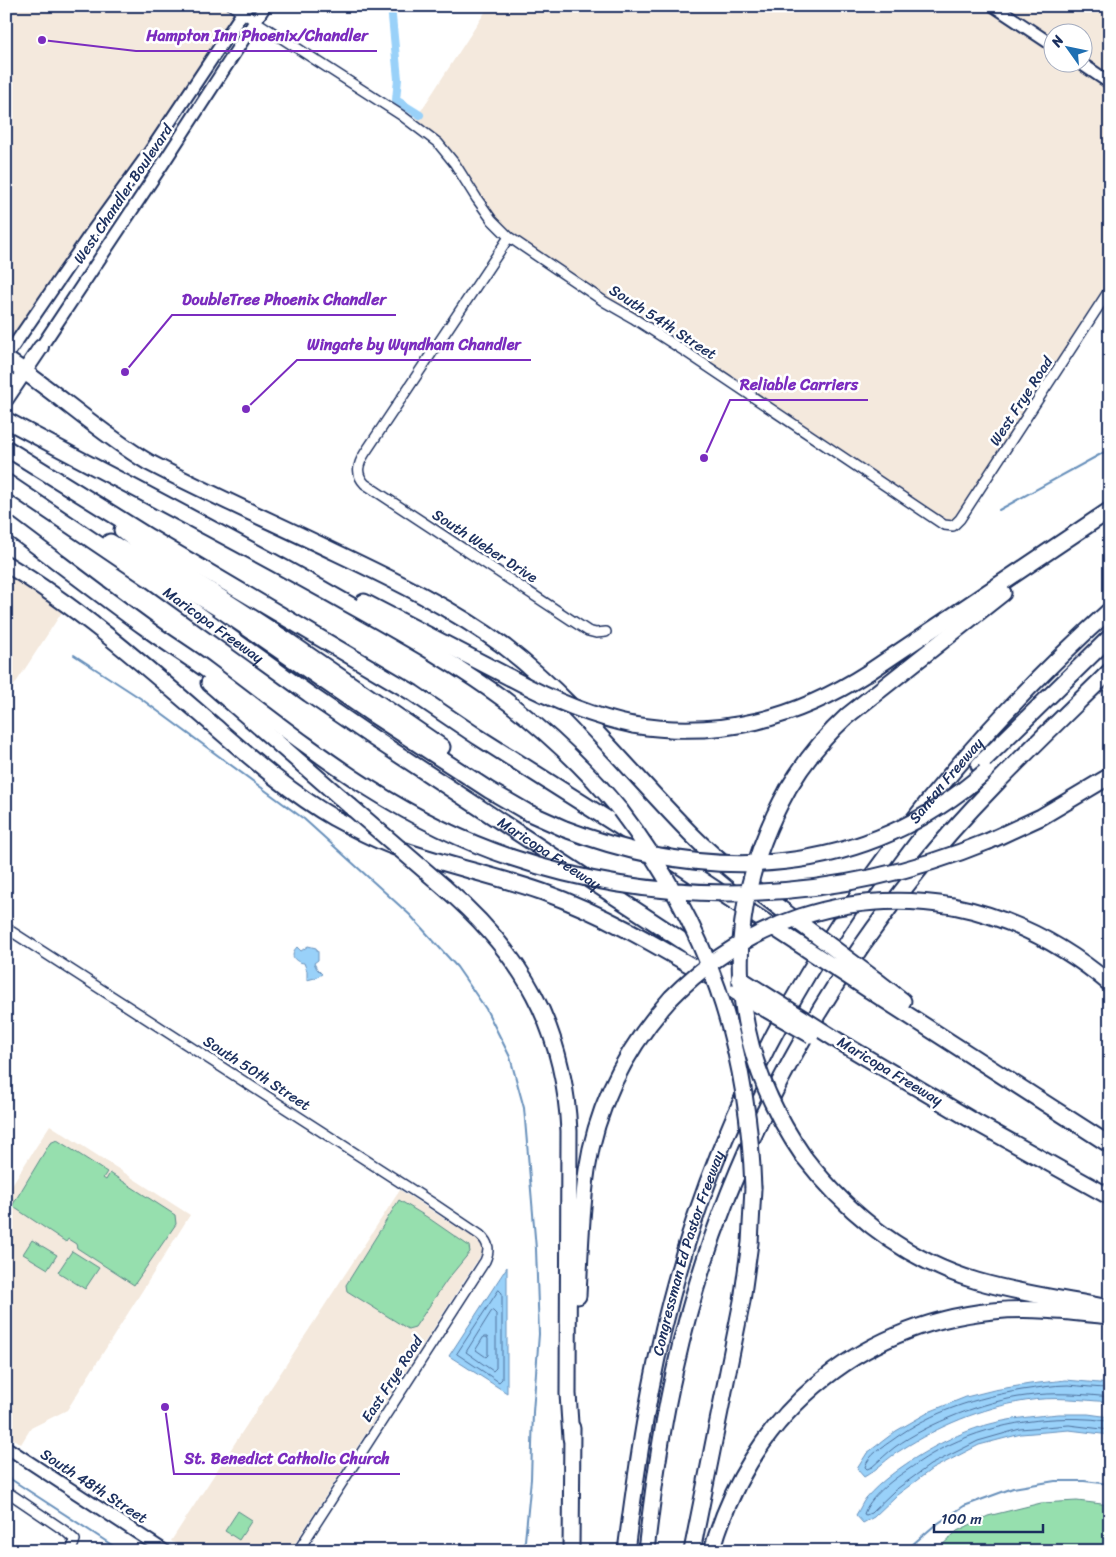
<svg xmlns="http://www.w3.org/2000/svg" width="1116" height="1557" font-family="Sriracha,sans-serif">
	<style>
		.built { fill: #f4e9dd; fill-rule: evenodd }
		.green { fill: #96dfae; stroke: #588786 }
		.water { fill: #99d1f9; stroke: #6790bb }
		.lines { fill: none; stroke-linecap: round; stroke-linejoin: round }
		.shore { stroke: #4d709c; stroke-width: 1 }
		.stream { stroke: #6790bb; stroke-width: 2 }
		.canal { stroke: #99d1f9; stroke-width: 8 }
		.street-casing { stroke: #1b2f5e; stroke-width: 12 }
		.secondary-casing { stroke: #1b2f5e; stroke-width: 15 }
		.primary-casing { stroke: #1b2f5e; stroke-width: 18 }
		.highway-casing { stroke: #1b2f5e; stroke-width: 19 }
		.street { stroke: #fff; stroke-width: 9 }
		.secondary { stroke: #fff; stroke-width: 11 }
		.primary { stroke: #fff; stroke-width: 14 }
		.highway { stroke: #fff; stroke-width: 15 }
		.highway-bridge-casing { stroke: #1b2f5e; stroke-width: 19; stroke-linecap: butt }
		.highway-bridge { stroke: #fff; stroke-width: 15 }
		.labels { text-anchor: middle; stroke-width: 5; stroke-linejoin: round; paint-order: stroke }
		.street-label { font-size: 15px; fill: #1b2f5e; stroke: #fff }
		.leader { fill: none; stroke: #7b2cbf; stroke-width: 2 }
		.callout-dot { fill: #7b2cbf; stroke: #fff; stroke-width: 2 }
		.callout-label { font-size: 16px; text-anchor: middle; font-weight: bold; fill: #7b2cbf; stroke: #fff; stroke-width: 5; stroke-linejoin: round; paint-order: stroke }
	</style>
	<rect width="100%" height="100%" fill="#fff"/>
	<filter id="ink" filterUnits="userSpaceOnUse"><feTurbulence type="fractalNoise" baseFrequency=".02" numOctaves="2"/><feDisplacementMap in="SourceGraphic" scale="10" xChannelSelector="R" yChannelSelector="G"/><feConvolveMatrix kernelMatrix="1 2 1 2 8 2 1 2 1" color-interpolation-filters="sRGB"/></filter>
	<g filter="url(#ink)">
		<path class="built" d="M6,6H247L20,337L6,332Z
			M489,6H1110V288L953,526L509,237L455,164L413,123ZM1054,32H1084V62H1054Z
			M6,569L64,609L6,698Z
			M50,1125L190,1215L67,1410L31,1428L21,1444L6,1434V1194Z
			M400,1190L480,1242L483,1249L482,1253L290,1551H187L171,1541Z"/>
		<path class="green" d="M57,1140L107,1172L103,1178L106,1180L110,1173L175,1215L176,1224L134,1285L77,1248L76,1244L68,1239L66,1242L12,1206L50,1143Z
			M399,1200L427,1217L469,1246L470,1252L447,1280L415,1327L408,1329L347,1291L346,1285Z
			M32,1240L57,1255L48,1269L23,1254Z
			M72,1251L99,1268L85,1289L58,1272Z
			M1077,1501L1110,1505V1551H936L957,1531L988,1516L1041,1503Z
			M238,1511L252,1520L239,1540L225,1531Z"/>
		<path class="water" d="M308,946L316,948L318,952V960L314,963L317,969L322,974L315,978L307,980V971L304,963C294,962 289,955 297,947L301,951Z
			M507,1267V1393L449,1356Z
			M1066,1380L1110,1384V1402C1082,1400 1053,1396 1025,1401C981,1408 939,1426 901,1450C887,1458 877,1470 864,1477L857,1469L867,1453L896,1431L931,1411L966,1397L994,1390L1030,1384Z
			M1059,1414H1088L1110,1417V1435L1069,1430L1021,1434L979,1445L932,1469L897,1495L874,1517L863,1523L856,1515C860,1509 862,1503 866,1498C893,1467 950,1434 990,1424C1013,1418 1036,1416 1059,1414Z"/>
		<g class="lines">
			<path class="shore" d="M499,1290L502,1293V1379L499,1382L457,1354Z
				M493,1311L496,1314V1368L493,1371L466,1352L491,1312Z
				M484,1337H487L488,1339V1355L486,1357L476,1350Z
				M1110,1388C1096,1388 1082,1386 1068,1385C1053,1385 1037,1388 1022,1390C976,1398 932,1411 894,1439C883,1447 869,1454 865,1467L867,1469L872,1467C879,1461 887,1453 895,1447C929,1423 984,1401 1026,1396C1053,1392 1082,1394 1110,1397
				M1110,1421C1102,1421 1095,1419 1087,1419C1034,1416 978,1427 932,1454C923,1459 915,1465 906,1471C892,1480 869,1498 864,1514L866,1515L871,1513L894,1491L930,1465L978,1441L1020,1429L1069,1425L1110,1430"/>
			<path class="stream" d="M999,510L1110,449
				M74,655L140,698L304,819L410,915L457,967L486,1009L510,1057L524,1108L536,1249L539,1334L533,1412L531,1479L524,1551
				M6,1476L121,1551
				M905,1551L934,1526L964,1506L1013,1488L1055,1481H1084L1110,1484"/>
			<path class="canal" d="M391,6L398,79L396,100L420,115"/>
			<defs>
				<path id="street" d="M232,6L401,115L438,143L455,164L477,199L492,220L509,237L605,302L633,318L689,354L944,525L953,526L960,519L1110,289
					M509,237L365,453C358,464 355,474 365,484L588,631L596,633L606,632
					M6,928L434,1204L480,1235C489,1243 490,1250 485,1261L298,1551
					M6,1494L12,1495L65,1531L75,1540L71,1551"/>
				<path id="secondary" d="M994,6L1054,46
					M1079,62L1110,83
					M41,347L164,162L265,6
					M6,357L89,236L149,153L247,6
					M6,1447L165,1551"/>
				<path id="primary" d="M6,399L41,347"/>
				<g id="highway">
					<path d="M6,359C55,391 98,432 148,462C209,494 273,522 335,552C394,580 452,608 505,647C575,701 630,772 691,834C725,868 764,896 801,924"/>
					<path d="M6,420C114,478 222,533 329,593C389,627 453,661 509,703C550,735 587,770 620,810"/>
					<path d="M6,448L149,537L413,693L478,737L642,841"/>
					<path id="s1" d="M6,482L148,578L309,694L375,739L739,978"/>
					<path d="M6,523C53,558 99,594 146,628C166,643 188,656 208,671C305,744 393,818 510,857"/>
					<path d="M122,530L143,547L285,639L442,747"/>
					<path d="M110,542L221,610L372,714L489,790L527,812L565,829"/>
					<path d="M6,564C81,609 146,667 212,724C250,757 289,792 334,818C356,830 379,842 403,850C449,866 497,876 543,892C610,916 671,954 733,990"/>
					<path d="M364,602L511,678"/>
					<path d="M209,683L350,806"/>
					<path d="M633,725C720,739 796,719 869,672L1110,510"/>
					<path d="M979,765L1110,637"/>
					<path d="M788,789C804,762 824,737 847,716L1003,593"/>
					<path d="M989,841L1041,817L1110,776"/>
					<path d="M665,856L773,927"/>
					<path d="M444,887C522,954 564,1026 569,1131L568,1394L571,1438"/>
					<path d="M953,906C1013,918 1064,945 1110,984"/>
					<path d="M876,980L903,1001"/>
					<path d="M869,990L1110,1145"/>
					<path d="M840,1042L975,1122L1110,1197"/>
					<path d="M804,1157C849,1215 906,1260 977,1281C1018,1293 1062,1299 1104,1307"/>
					<path d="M578,1296C580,1254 581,1211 587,1170C597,1104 627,1047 671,998"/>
					<path d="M571,1551L572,1428"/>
					<path id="s2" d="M626,1551C637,1466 649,1382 671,1299C741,1029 905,795 1110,610"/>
					<path d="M646,1551C653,1490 661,1429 675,1369C715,1187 801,1015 918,871C976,799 1044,736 1110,671"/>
					<path d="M692,1551L742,1301L750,1243L753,1188"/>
					<path d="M712,1551C749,1418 855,1325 993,1311C1032,1307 1071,1312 1110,1316"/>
				</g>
			</defs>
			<use href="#street" class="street-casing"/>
			<use href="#secondary" class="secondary-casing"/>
			<use href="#primary" class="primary-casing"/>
			<use href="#highway" class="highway-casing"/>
			<use href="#street" class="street"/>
			<use href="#secondary" class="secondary"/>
			<use href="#primary" class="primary"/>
			<use href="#highway" class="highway"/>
			<defs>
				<path id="highway-bridge" d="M511,678C550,699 589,716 633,725
					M788,789C720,911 724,1042 804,1157
					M350,806L444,887
					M620,810C708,926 748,1044 753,1188
					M565,829C712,885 864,878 985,772
					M510,857C667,910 836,904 989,841
					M801,924L876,980
					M773,927L869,990
					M739,978L840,1042
					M736,992L811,1035
					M671,998C746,922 848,888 953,906"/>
			</defs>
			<use href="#highway-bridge" class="highway-bridge-casing"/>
			<use href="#highway-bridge" class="highway-bridge"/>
		</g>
	</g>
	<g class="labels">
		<g class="street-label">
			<text transform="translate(123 194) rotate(-56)" y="5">West Chandler Boulevard</text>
			<text transform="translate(663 322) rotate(33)" y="5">South 54th Street</text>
			<text transform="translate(1021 401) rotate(-57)" y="5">West Frye Road</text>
			<text transform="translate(485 546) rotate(33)" y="5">South Weber Drive</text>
			<text dy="5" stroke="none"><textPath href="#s1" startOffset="252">Maricopa Freeway</textPath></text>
			<text dy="5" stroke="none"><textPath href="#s2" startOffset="848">Santan Freeway</textPath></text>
			<text dy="5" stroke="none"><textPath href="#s1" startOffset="658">Maricopa Freeway</textPath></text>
			<text transform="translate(890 1071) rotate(31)" y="5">Maricopa Freeway</text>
			<text transform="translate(257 1073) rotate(33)" y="5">South 50th Street</text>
			<text dy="5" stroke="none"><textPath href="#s2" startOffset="305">Congressman Ed Pastor Freeway</textPath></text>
			<text transform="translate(392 1379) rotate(-57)" y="5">East Frye Road</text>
			<text transform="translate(94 1486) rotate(33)" y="5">South 48th Street</text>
		</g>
	</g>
	<path class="leader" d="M42 40L136 51H377M125 372L172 315H396M246 409L297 360H531M704 458L730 400H868M165 1407L174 1474H400"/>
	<g class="callout-dot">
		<circle cx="42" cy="40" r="5"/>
		<circle cx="125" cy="372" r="5"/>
		<circle cx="246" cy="409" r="5"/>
		<circle cx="704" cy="458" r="5"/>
		<circle cx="165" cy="1407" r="5"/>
	</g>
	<g class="callout-label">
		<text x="257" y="41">Hampton Inn Phoenix/Chandler</text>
		<text x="284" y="305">DoubleTree Phoenix Chandler</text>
		<text x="414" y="350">Wingate by Wyndham Chandler</text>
		<text x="799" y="390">Reliable Carriers</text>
		<text x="287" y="1464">St. Benedict Catholic Church</text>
	</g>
	<rect width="1116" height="1557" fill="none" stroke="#fff" stroke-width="25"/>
	<rect x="12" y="12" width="1091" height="1532" fill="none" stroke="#1b2f5e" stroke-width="2" filter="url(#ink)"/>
	<g transform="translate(1068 48) rotate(303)"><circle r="24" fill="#ffffff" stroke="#a4acbf"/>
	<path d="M0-4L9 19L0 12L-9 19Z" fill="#1f6fb2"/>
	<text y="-8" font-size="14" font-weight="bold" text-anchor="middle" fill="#1b2f5e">N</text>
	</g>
	<path d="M934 1524v8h109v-8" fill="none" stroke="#1b2f5e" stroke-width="2.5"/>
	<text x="941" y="1524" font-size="15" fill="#1b2f5e" stroke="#ffffff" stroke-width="4" paint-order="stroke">100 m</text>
</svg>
